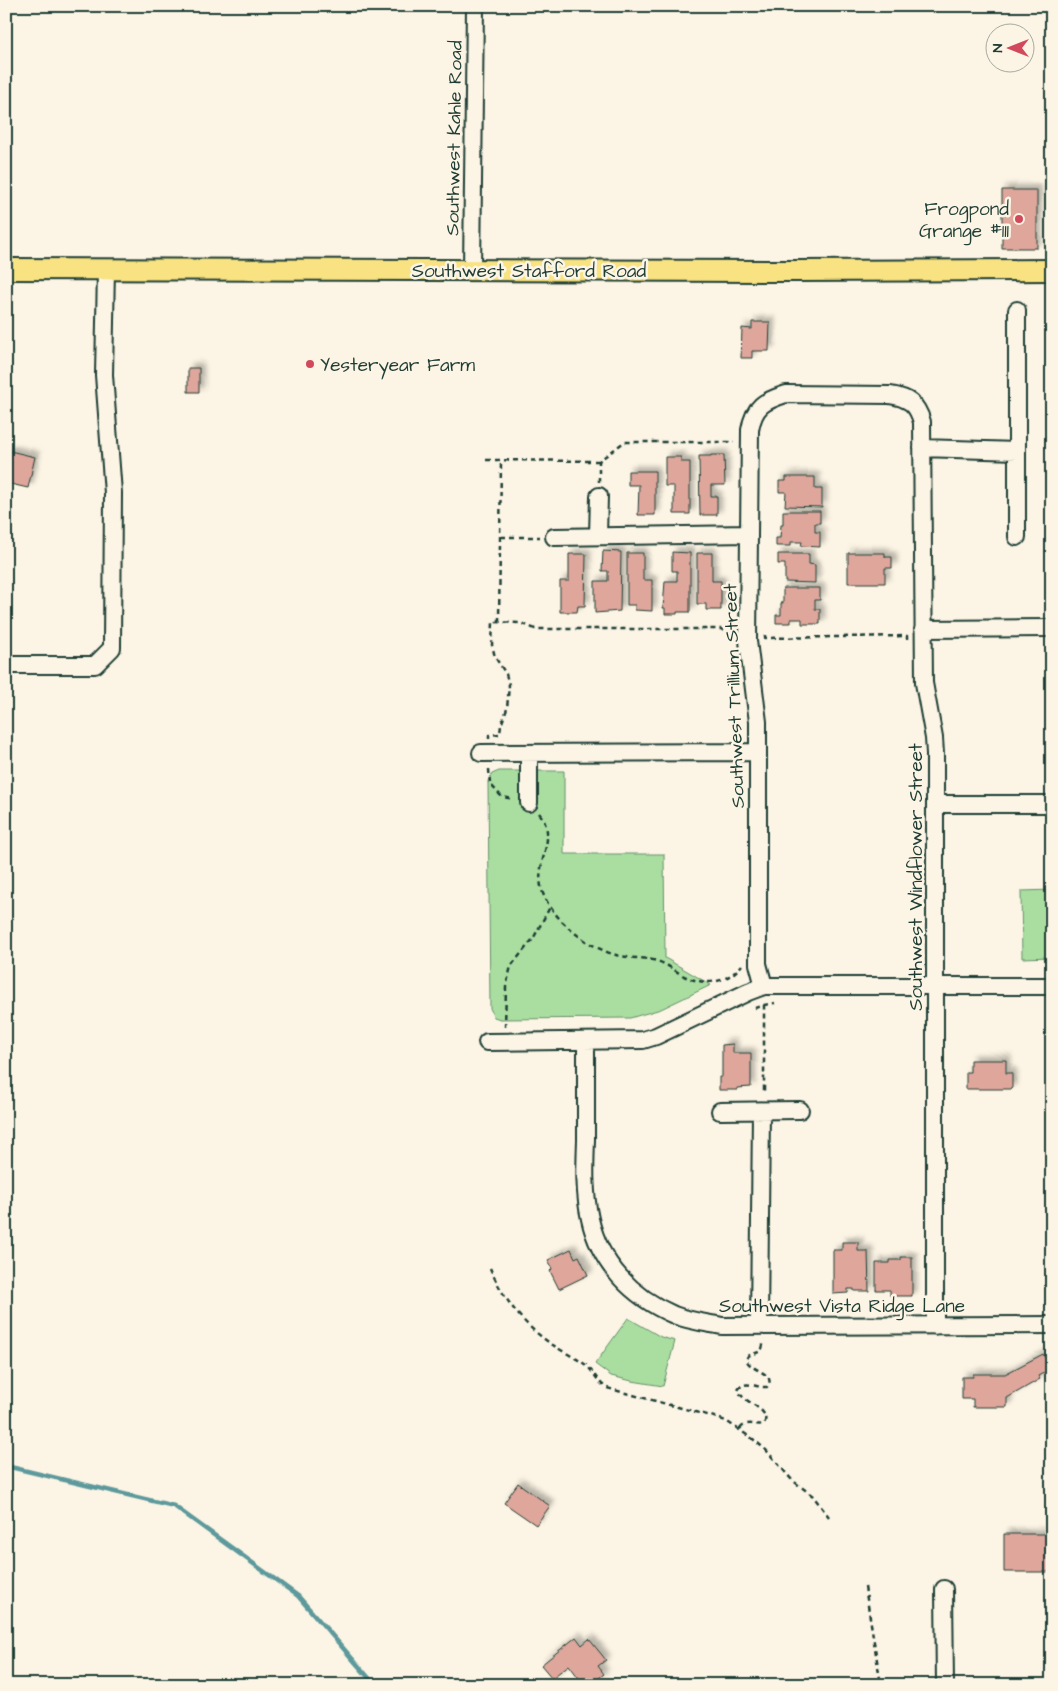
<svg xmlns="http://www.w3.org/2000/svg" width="1058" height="1691" font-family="'Architects Daughter',sans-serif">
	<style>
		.green { fill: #aadea0; stroke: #648e6a }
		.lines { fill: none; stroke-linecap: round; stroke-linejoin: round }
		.stream { stroke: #5d999c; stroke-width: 4.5 }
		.building { fill: #dfa69b; stroke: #1f3d34; filter: url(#shadow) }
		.minor-casing { stroke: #1f3d34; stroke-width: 20 }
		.major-casing { stroke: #1f3d34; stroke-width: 24 }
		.path { stroke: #1f3d34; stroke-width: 2.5; stroke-dasharray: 5 4; stroke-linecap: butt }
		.minor { stroke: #fcf5e5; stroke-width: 16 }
		.major { stroke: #f8e281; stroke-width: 20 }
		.poi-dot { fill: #d1495b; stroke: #fcf5e5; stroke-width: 2 }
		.labels { text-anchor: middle; stroke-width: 5; stroke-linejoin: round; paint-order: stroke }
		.street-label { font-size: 19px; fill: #1f3d34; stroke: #fcf5e5 }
		.poi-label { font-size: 19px; fill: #1f3d34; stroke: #fcf5e5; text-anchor: end }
	</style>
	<defs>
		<filter id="shadow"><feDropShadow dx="4.5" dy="-4.5" stdDeviation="2.5" flood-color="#0004"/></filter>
	</defs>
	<rect width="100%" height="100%" fill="#fcf5e5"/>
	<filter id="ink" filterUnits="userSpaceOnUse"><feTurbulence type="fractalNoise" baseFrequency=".02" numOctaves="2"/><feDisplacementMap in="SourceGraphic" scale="10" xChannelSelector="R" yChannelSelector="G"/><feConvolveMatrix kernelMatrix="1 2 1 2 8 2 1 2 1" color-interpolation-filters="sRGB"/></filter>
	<g filter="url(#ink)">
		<path class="green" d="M499,771H564V854H664L665,958L711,985L661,1009L630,1018L500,1019L494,1017L490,1008L488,781L492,774Z
			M1052,890V957L1022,958L1021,891Z
			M628,1318L661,1337L675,1341L663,1386L632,1381L611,1376L595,1364Z"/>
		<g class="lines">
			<path class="stream" d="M6,1466L174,1506L298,1596L375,1685"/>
		</g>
		<path class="building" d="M1002,190H1037V248H1002Z
			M752,322H770L769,351H752V358H741L742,328L752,329Z
			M188,368H199V392H188Z
			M6,450L35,457L28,488L6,483Z
			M711,455H724L725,485H711V496H717V515H700L699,456H711Z
			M665,457H681V462H690V514H674V486H665Z
			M628,471H655V515H638L639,485H628Z
			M786,477H815V489H822V507L785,506L786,492H779V481H786Z
			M783,511H820V523H815V532H820V547L801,546L802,542H791V546H776V538H780L781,525H783Z
			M603,551L621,552L620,611L595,613V581H608V571H602Z
			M672,552L690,553V612H677V614H665V608H663L665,581H677V571H672Z
			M627,553H643V580H652V611L635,610V605H627Z
			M697,553H712V581H721V610H706V604H697Z
			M848,553H885V557H892V568H885V583H848Z
			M569,554H586L585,606H578L577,612H560V581H569Z
			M778,554H809V564L815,565V583L785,582V564H778Z
			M783,588H820V600H815V609H820V624H802V619H791V623H776V615H781V603H783Z
			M1048,1016H1052V1028H1048Z
			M733,1044V1053H751V1087L737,1088V1090H719V1077H722V1045Z
			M970,1060H1006V1073H1012V1089H966V1072H970Z
			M842,1242H858V1251H868L869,1291H854V1289H848V1293L833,1294V1250H842Z
			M571,1249L575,1258L579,1256L588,1275L559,1289L550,1271L552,1269L548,1260Z
			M901,1257H912V1296H890V1290H876V1263H890V1260H901Z
			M1043,1354L1051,1369L1038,1376L1040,1379L1007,1398V1407H973V1399H962V1377H973V1374H1005Z
			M518,1483L550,1506L536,1525L504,1503Z
			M1004,1534H1052V1572H1004Z
			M576,1637L582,1645L589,1639L606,1660L598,1666L604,1674L590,1685H584L569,1665L552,1678L541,1665Z"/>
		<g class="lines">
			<defs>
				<path id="minor" d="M472,270L475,6
					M922,448L1017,451
					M598,536L599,496
					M554,537L749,534
					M1017,537V310
					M923,629L1052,628
					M6,665H95L112,648L113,493L104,375L106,269
					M481,753L758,752
					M529,803V753
					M935,804H1052
					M764,986L758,964V722L748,641L750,430C754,406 764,401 786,394L890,395C909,398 917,404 922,422L924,683L934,738L935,754V1326
					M586,1041C586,1074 586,1107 586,1140C585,1166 584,1193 590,1219C600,1264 632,1297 674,1315C689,1321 706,1323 722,1326L1052,1325
					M487,1042L643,1040L656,1036L748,992L764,986H1052
					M720,1111L800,1110
					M759,1326L761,1111
					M944,1589L945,1685"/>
				<path id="major" d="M6,269L795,271L1052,270"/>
			</defs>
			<use href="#minor" class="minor-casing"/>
			<use href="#major" class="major-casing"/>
			<path class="path" d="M486,460L599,461
				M599,482V461L624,442H734
				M501,537H540
				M499,622L501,461
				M765,635V638L907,636V639
				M489,739V735L500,734L501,725L507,709L509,685L506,674L495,657L492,645L493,622L521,623L535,629H721L732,636V634
				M489,769L490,784L502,797L514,799
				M539,813C561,840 530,864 544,896C557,923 588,947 616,955C630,959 644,957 657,961C667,964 675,971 684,976C705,986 726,984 742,965
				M764,1005L775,1003
				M755,1008L764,1005V1094
				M505,1027L506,987L511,966L533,939L550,907
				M490,1268C503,1298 522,1324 550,1343C561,1351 575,1357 586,1365C594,1372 597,1382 607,1388L711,1416L726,1421L753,1439L766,1450L792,1480L813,1496L829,1517
				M740,1429C747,1420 754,1426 764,1424C772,1408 743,1404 738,1390C744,1379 756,1388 767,1387C778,1373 749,1371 746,1359L748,1356C757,1352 764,1353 763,1341
				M865,1587L881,1685"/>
			<use href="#minor" class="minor"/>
			<use href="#major" class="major"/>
		</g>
	</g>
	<g class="poi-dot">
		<circle cx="1019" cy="219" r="5"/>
		<circle cx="310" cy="364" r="5"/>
	</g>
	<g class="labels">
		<g class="street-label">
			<text transform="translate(453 138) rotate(-89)" y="7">Southwest Kahle Road</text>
			<text x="529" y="277">Southwest Stafford Road</text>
			<text transform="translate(733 696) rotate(-92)" y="7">Southwest Trillium Street</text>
			<text transform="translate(915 877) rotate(-90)" y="7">Southwest Windflower Street</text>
			<text x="842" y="1312">Southwest Vista Ridge Lane</text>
		</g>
		<g class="poi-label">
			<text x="1009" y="215">Frogpond<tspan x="1009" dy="22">Grange #111</tspan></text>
			<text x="320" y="371" text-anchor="start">Yesteryear Farm</text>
		</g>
	</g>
	<rect width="1058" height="1691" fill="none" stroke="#fcf5e5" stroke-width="25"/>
	<rect x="12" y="12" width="1033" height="1666" fill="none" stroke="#1f3d34" stroke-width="2" filter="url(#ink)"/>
	<g transform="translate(1010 48) rotate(270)"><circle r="24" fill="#fcf5e5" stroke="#a4ab9e"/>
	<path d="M0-4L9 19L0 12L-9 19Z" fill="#d1495b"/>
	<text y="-8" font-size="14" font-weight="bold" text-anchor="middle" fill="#1f3d34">N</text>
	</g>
</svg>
